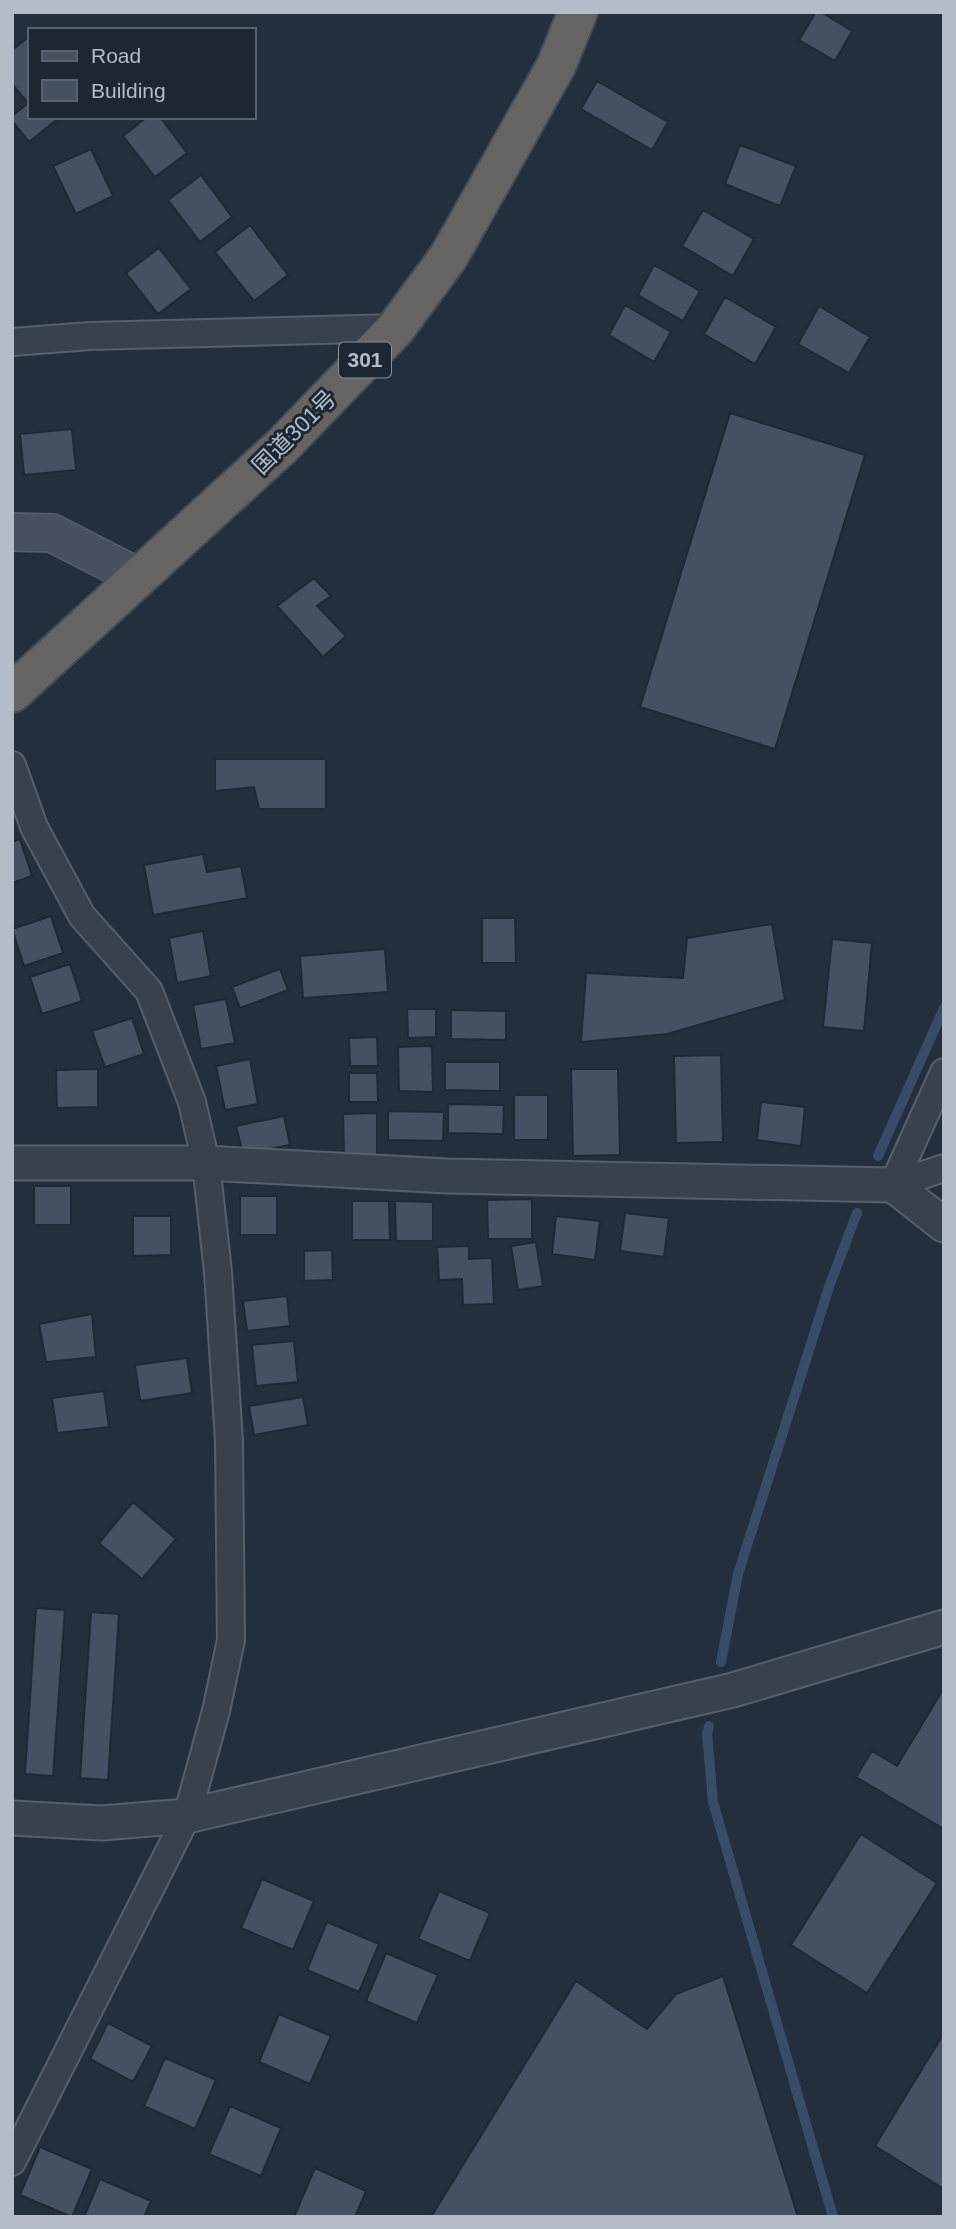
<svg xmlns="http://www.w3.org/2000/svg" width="956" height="2229" font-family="Helvetica,'Noto Sans JP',sans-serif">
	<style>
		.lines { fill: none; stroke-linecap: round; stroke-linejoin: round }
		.stream { stroke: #394c67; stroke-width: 10 }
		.building { fill: #455162; stroke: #1f2835; stroke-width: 2 }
		.minor-casing { stroke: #565f6c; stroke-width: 30 }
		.tertiary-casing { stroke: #565f6c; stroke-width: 37 }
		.secondary-casing { stroke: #565f6c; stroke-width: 40 }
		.trunk-casing { stroke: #434c59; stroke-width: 42 }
		.minor { stroke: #38414e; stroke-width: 26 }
		.tertiary { stroke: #38414e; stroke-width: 33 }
		.secondary { stroke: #465061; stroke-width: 37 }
		.trunk { stroke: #656462; stroke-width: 38 }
		.labels { text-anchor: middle; stroke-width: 6; stroke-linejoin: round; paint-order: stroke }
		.shield { fill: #1d2633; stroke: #878f9c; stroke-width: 2 }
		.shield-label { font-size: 21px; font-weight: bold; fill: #b4bcc9 }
		.street-label { font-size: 23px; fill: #b4bcc9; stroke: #1d2633 }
	</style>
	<rect width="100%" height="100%" fill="#242f3e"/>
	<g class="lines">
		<path class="stream" d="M878,1156L944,1008
			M721,1662L738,1574L830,1284L857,1213
			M709,1726L707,1734L713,1802L833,2217"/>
	</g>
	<path class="building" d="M816,12H821L852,31L835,61L799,40Z
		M30,36V117H60L29,142L12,121V116L28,103L12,84V50Z
		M597,81L668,122L652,150L581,109Z
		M147,117H160L187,153L155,177L123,136Z
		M740,145L796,166L780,206L725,184Z
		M91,149L113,196L76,214L53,166Z
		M201,175L232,217L200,242L168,200Z
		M703,210L754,239L733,276L682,246Z
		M250,225L288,275L254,301L215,252Z
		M159,248L191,289L158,314L126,273Z
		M654,265L700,291L683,321L638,295Z
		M725,297L776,327L755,364L704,334Z
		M625,305L671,332L654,362L609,335Z
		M819,306L870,337L849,373L798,344Z
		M730,413L865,455L775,749L640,707Z
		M72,429L76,470L24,475L20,434Z
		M314,578L331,596L317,606L346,636L323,657L277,606Z
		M215,759H326V809H259L254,787L215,791Z
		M20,839L32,876L12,883V842Z
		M203,854L207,872L241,866L247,898L153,915L144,865Z
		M51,916L63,953L24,966L12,929Z
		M482,918H515L516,963H482Z
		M772,924L785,1000L667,1034L581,1042L586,973L683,978L687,938Z
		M203,931L211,976L177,983L169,938Z
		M832,939L872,943L864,1031L823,1027Z
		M385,949L388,992L303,998L300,956Z
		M70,964L82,1001L42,1014L30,977Z
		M280,969L288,990L240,1008L232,987Z
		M226,999L235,1043L201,1049L193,1005Z
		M407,1009H436V1037L408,1038Z
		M451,1010L506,1011V1040L451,1039Z
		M132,1018L144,1054L105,1067L92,1031Z
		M377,1037L378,1066H350L349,1038Z
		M432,1046L433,1092L399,1091L398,1047Z
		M721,1055L723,1142L676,1143L674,1056Z
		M250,1059L258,1104L225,1110L216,1066Z
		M445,1062H500V1091L445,1090Z
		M98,1069V1107L57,1108L56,1070Z
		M571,1069H618L620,1155L573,1156Z
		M349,1073H377L378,1102H349Z
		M514,1095H548V1140H514Z
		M761,1102L805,1107L801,1146L757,1140Z
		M448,1104L504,1105L503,1134L448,1133Z
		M388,1111L444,1112L443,1141L388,1140Z
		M377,1113V1159H344L343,1114Z
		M284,1116L290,1145L243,1154L236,1126Z
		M34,1186H71V1225H34Z
		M240,1196H277V1235H240Z
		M532,1199V1239H488L487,1200Z
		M352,1201H389L390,1240H352Z
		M395,1201L433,1202V1241H396Z
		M625,1213L669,1218L664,1257L620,1251Z
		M133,1216H171V1255L133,1256Z
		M556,1216L600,1221L595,1260L552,1254Z
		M536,1242L543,1286L518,1290L511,1246Z
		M469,1246V1259L492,1258L494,1304L463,1305L462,1279L439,1280L437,1247Z
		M332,1250L333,1280L304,1281V1251Z
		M287,1296L290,1326L247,1331L243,1301Z
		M92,1314L96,1357L46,1362L39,1324Z
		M294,1341L298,1382L256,1386L252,1345Z
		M187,1358L192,1393L140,1401L135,1365Z
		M104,1391L109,1427L57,1433L52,1398Z
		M303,1397L308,1425L254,1435L249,1406Z
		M133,1502L176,1539L142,1579L99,1543Z
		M36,1608L65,1610L53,1776L25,1774Z
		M91,1612L119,1614L108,1780L80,1778Z
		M944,1688V1829L856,1777L872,1751L897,1766Z
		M861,1834L937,1883L867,1993L791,1945Z
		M262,1879L314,1901L293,1950L241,1928Z
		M439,1891L490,1913L470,1961L418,1939Z
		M327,1922L379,1944L359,1992L307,1970Z
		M386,1953L438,1975L417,2023L366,2001Z
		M723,1976L798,2217H431L576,1981L647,2029L676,1994Z
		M279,2014L331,2036L310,2084L259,2062Z
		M108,2023L152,2046L133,2082L90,2059Z
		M944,2033V2189L875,2146Z
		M165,2058L216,2080L195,2129L144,2106Z
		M230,2106L281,2128L261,2176L209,2154Z
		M40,2147L92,2169L72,2217L20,2195Z
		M315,2168L366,2191L355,2217H294Z
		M100,2179L151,2201L144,2217H84Z"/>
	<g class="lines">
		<defs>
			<path id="minor" d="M12,342L90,336L396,328
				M12,765L34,827L82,916L149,991L192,1102L206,1163L218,1272L229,1441L231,1640L216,1711L187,1816L12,2162
				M893,1185L944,1072
				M893,1185L944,1168"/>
			<path id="tertiary" d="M12,1163H206L447,1176L893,1185L944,1225
				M12,1818L102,1823L187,1816L733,1690L944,1627"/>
			<path id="secondary" d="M12,532L52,533L138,577"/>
			<path id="trunk" d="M12,693L282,446L396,328L449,256L556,66L578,12"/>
		</defs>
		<use href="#minor" class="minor-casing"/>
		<use href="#tertiary" class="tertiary-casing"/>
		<use href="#secondary" class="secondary-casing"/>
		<use href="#trunk" class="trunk-casing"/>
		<use href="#minor" class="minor"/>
		<use href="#tertiary" class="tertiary"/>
		<use href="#secondary" class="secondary"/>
		<use href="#trunk" class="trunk"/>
	</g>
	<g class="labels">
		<rect class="shield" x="339" y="342.5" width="52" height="35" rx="5"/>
		<g class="shield-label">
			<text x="365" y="367">301</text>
		</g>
		<g class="street-label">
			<text transform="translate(294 432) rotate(-45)" y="8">国道301号</text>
		</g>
	</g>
	<rect width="956" height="2229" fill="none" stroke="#b4bcc9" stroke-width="28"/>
	<rect x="28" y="28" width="228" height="91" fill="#1d2633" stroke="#59626f" stroke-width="2"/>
	<rect x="42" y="51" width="35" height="10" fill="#465061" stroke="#59626f" stroke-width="2"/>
	<text x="91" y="63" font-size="21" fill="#b4bcc9">Road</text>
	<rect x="42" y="80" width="35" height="21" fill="#455162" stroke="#59626f" stroke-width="2"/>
	<text x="91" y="98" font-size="21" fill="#b4bcc9">Building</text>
</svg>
